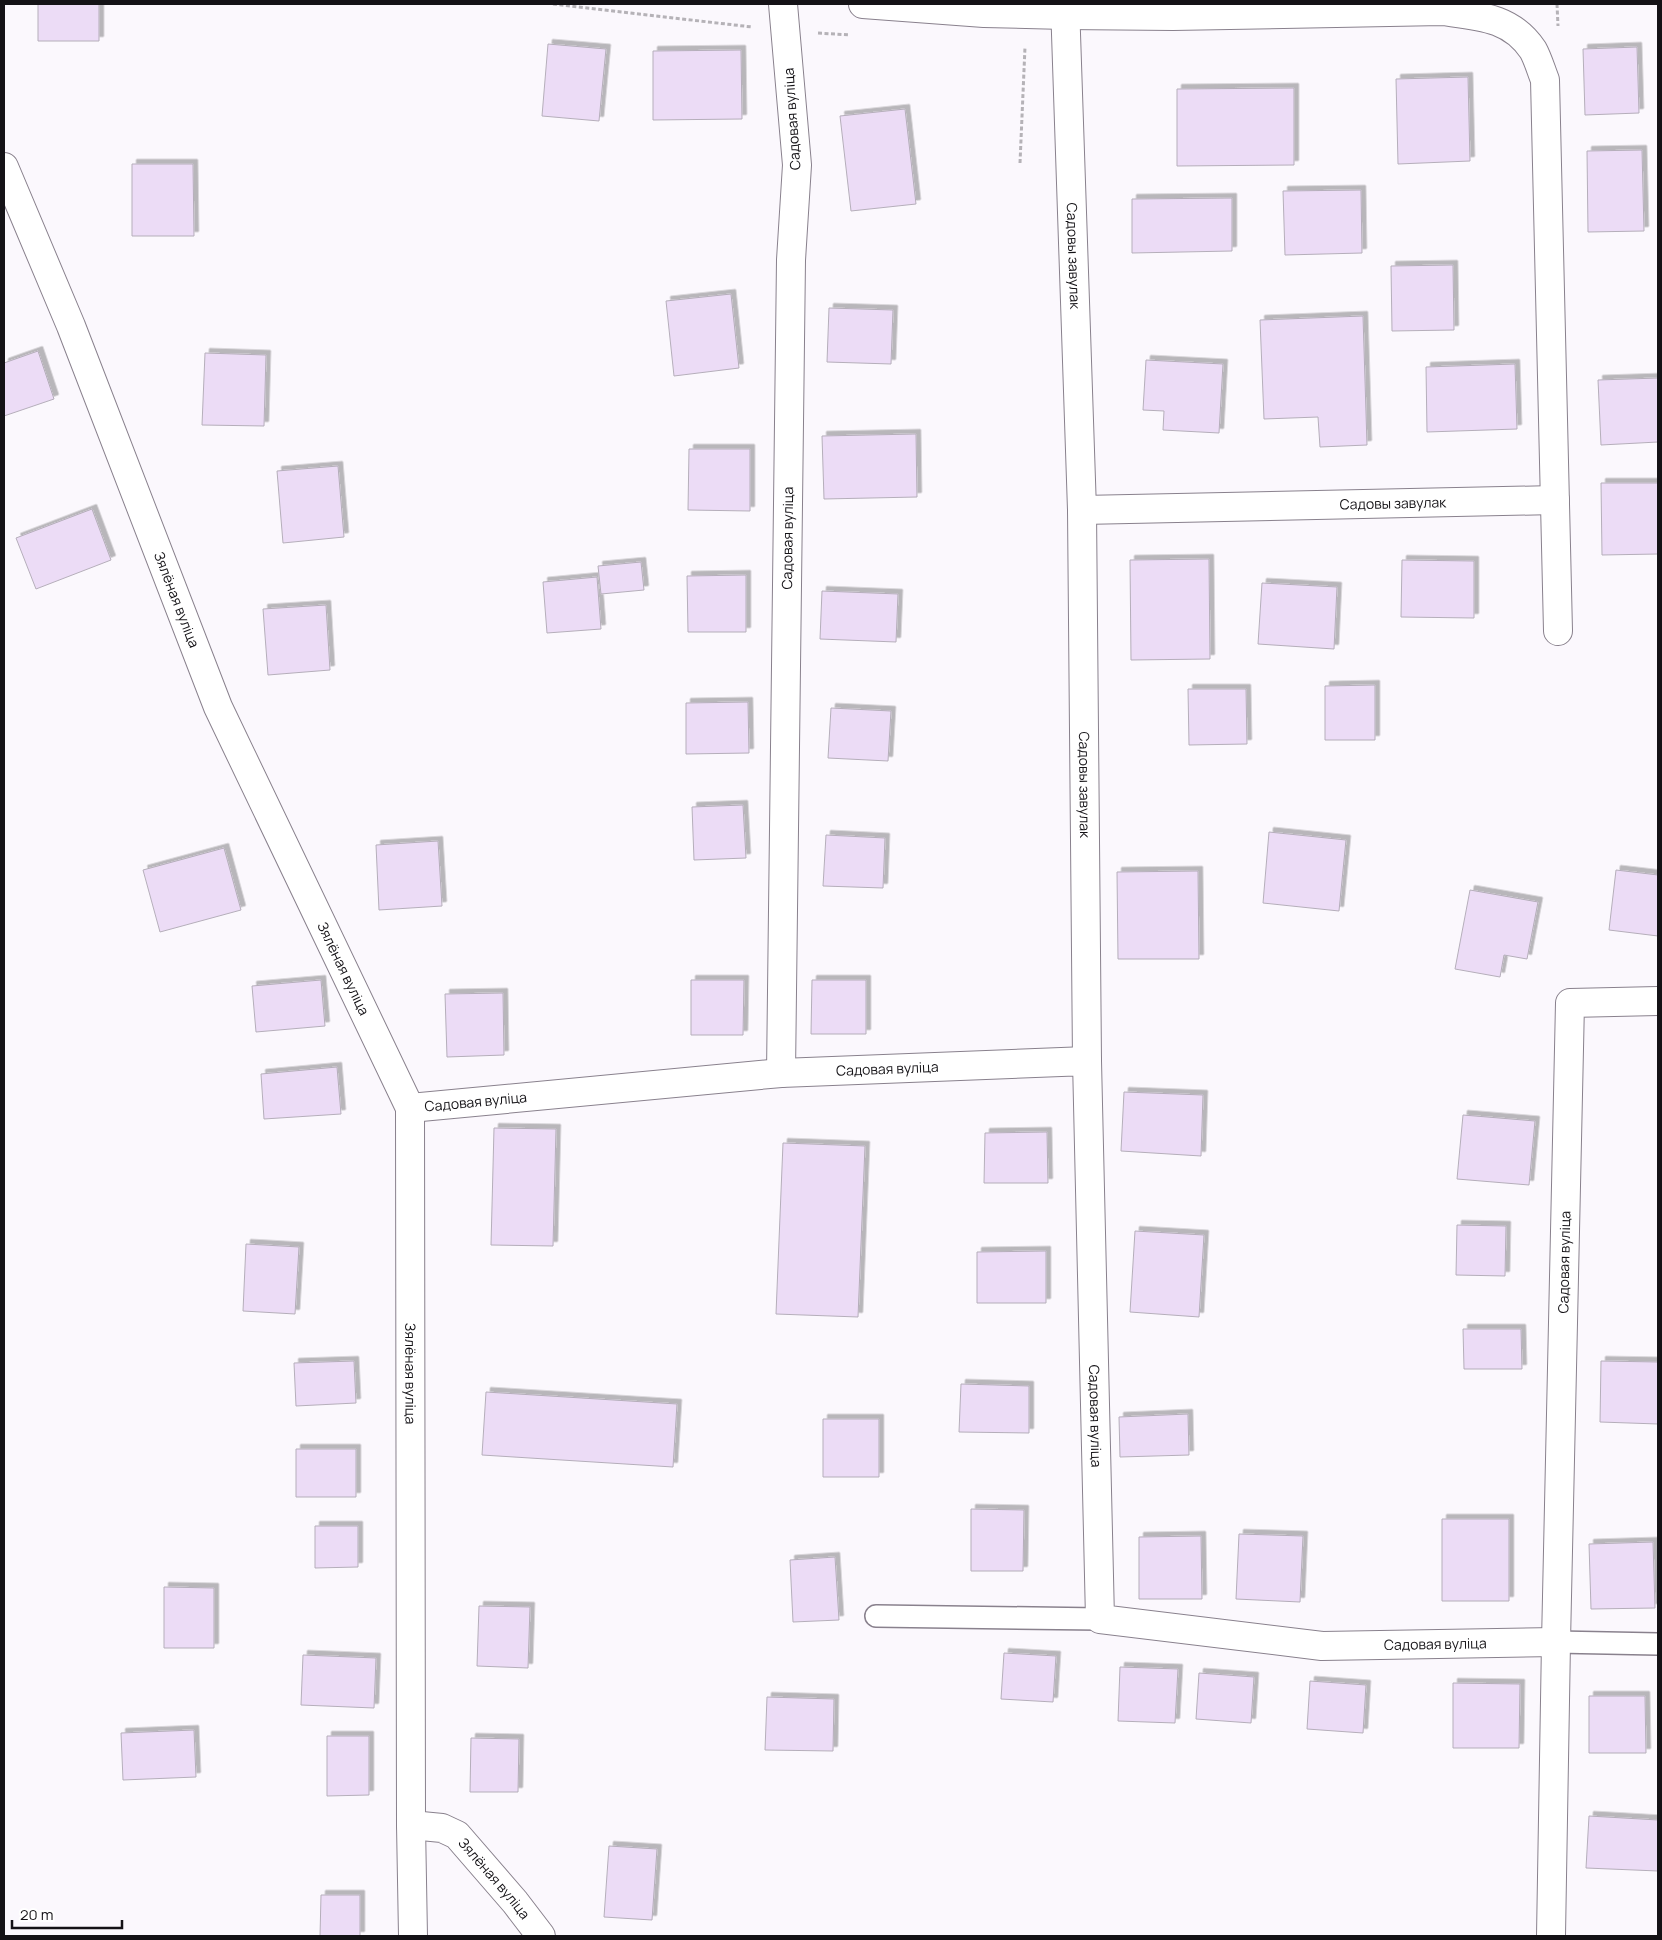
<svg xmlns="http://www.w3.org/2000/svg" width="1662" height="1940" font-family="Manrope,sans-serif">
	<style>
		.building { fill: #ecdcf6; stroke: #b5aeba; filter: url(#shadow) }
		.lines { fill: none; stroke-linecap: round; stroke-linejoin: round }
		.service-casing { stroke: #89818d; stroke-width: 24 }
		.minor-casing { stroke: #89818d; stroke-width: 30 }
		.tertiary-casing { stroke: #89818d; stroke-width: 30 }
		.path { stroke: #b5b2b7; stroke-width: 3; stroke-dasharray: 4 2.5; stroke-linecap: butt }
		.service { stroke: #fff; stroke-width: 21 }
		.minor { stroke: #fff; stroke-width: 28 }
		.tertiary { stroke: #fff; stroke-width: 28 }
		.labels { text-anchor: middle; stroke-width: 5; stroke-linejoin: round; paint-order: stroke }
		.street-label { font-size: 14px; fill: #141216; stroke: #fff }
	</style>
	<defs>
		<filter id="shadow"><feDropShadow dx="4.5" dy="-4.5" stdDeviation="0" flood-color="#0004"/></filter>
	</defs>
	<rect width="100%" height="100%" fill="#fbf8fd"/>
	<path class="building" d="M38,4H99V41H38Z
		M548,44L606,49L599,121L542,116Z
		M1637,47L1639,113L1585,115L1583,49Z
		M741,50L742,119L653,120V51Z
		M1468,77L1470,161L1398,164L1396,79Z
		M1294,88V165L1177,166V89Z
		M905,109L916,204L851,211L840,116Z
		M1642,150L1644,231L1588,232L1587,151Z
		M132,164H193L194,236H132Z
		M1361,190L1362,253L1285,255L1283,191Z
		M1232,198V251L1132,253V199Z
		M1453,265L1454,330L1392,331L1391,266Z
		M731,294L739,368L674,376L666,301Z
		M829,308L893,310L891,364L827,362Z
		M1363,316L1367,445L1320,447L1318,417L1264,419L1260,320Z
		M38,351L54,399L4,416V363Z
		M205,353L266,355L264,426L202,425Z
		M1146,360L1223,364L1219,433L1163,430L1164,411L1143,410Z
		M1515,364L1517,429L1427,432L1426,367Z
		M1658,378V442L1601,445L1598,380Z
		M916,434L917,497L824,499L822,436Z
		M689,449H750V511L688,510Z
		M338,466L344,537L283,543L277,471Z
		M1601,483H1658V554L1602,555Z
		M92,509L111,560L36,589L16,538Z
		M1209,559L1210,659L1131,660L1130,560Z
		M1402,560L1474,561V618L1401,617Z
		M641,562L644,590L601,594L598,566Z
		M746,575V632H688L687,576Z
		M597,577L601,629L547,633L543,582Z
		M1262,583L1337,587L1334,649L1258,644Z
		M822,591L898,594L896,642L820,639Z
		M326,605L330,670L268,675L263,609Z
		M1375,685V740H1325V686Z
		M1188,689H1246L1247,744L1189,745Z
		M748,702L749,753L686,754V703Z
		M831,708L891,711L888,761L828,758Z
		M743,805L746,858L694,860L692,807Z
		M1269,832L1346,840L1339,911L1263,903Z
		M826,835L885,838L883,888L823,886Z
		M438,841L442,906L379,910L376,845Z
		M224,848L241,910L160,932L143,870Z
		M1616,870L1658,875V936L1609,930Z
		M1198,871L1199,959H1118L1117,872Z
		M1470,890L1538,902L1527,959L1504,955L1500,977L1455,969Z
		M321,980L325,1026L256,1032L252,986Z
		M691,980H744L743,1035H691Z
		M812,980H866V1034H811Z
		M503,993L504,1055L447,1057L445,994Z
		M337,1067L341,1114L264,1119L261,1074Z
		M1124,1092L1203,1095L1201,1156L1121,1151Z
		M1463,1115L1535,1121L1529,1185L1457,1179Z
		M494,1128L556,1129L553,1246L491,1245Z
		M1047,1132L1048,1183H984L985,1133Z
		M783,1143L865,1146L858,1317L776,1314Z
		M1457,1225L1506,1226L1505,1276L1456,1275Z
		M1135,1231L1204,1235L1199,1317L1130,1312Z
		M246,1244L299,1247L295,1314L243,1311Z
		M1046,1251V1303H977V1252Z
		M1463,1329H1521L1522,1369H1464Z
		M354,1361L356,1403L296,1406L294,1363Z
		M1601,1361L1658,1362V1424L1600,1422Z
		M961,1384L1029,1386V1433L959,1432Z
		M486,1392L677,1404L673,1467L482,1455Z
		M1188,1414L1189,1455L1120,1457L1119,1417Z
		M823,1419H879V1477H823Z
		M296,1449H356V1497H296Z
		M971,1509L1024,1510L1023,1571H971Z
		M1442,1519H1509V1601H1442Z
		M315,1526H358V1567L315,1568Z
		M1239,1534L1303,1536L1300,1602L1236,1599Z
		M1201,1536L1202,1599H1139V1537Z
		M1653,1542L1655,1608L1591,1609L1589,1544Z
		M835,1557L839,1620L793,1622L790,1560Z
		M164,1587L214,1588V1648H164Z
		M479,1606L530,1607L528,1668L477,1666Z
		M1004,1653L1056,1656L1053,1702L1001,1699Z
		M303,1655L376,1658L374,1708L301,1705Z
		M1120,1667L1178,1669L1175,1723L1118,1721Z
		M1199,1673L1254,1677L1251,1723L1196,1719Z
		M1310,1681L1366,1685L1363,1733L1307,1729Z
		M1453,1683L1520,1684L1519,1748H1453Z
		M1589,1696H1645L1646,1753H1589Z
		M767,1697L834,1699L833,1751L765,1750Z
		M194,1730L196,1777L123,1780L121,1733Z
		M327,1736H369V1795L327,1796Z
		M471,1738L519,1739L518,1792H470Z
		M1589,1816L1658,1820V1871L1586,1868Z
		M609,1846L657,1849L652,1920L604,1917Z
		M321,1895H360V1936H320Z"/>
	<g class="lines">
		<defs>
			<path id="service" d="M876,1616L1100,1619
				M1556,1642L1658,1644"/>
			<g id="minor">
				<path d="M863,4L984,13L1065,15L1173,16L1442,11C1479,16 1511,17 1533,50C1538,59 1541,70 1545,80L1558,631"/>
				<path id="s1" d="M1065,4L1082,510L1087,1061"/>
				<path id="s2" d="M1082,510L1555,500"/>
				<path id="s3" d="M781,1073L791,260L797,165L783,4"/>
				<path id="s4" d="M410,1108L781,1073L1087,1061L1100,1619L1322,1646L1556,1642"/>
				<path id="s5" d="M411,1825L442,1828L457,1835L515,1902L541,1936"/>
				<path id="s6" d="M1551,1936L1556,1642L1570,1003L1658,1001"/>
			</g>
			<g id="tertiary">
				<path id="s7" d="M4,167L71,326L218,707L410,1108L411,1825L413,1936"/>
			</g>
		</defs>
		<use href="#service" class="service-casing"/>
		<use href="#minor" class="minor-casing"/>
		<use href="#tertiary" class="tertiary-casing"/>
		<path class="path" d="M553,4L752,27
			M1557,4L1558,26
			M818,33L850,35
			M1020,163L1025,47"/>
		<use href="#service" class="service"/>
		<use href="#minor" class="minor"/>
		<use href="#tertiary" class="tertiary"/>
	</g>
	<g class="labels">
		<g class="street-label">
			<text transform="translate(792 119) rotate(-94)" y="5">Садовая вуліца</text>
			<text dy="5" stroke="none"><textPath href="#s1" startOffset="252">Садовы завулак</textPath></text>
			<text dy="5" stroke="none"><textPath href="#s2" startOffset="311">Садовы завулак</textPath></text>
			<text dy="5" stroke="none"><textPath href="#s3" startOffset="535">Садовая вуліца</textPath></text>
			<text dy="5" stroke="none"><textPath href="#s7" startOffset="466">Зялёная вуліца</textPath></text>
			<text dy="5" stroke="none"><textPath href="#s1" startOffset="781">Садовы завулак</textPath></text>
			<text dy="5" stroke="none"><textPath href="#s7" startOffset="871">Зялёная вуліца</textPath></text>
			<text dy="5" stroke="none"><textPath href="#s4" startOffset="479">Садовая вуліца</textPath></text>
			<text dy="5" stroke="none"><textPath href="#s4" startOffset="66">Садовая вуліца</textPath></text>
			<text dy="5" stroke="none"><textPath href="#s6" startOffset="674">Садовая вуліца</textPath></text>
			<text dy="5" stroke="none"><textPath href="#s7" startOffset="1291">Зялёная вуліца</textPath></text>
			<text dy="5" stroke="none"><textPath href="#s4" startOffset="1034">Садовая вуліца</textPath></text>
			<text dy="5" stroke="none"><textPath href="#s4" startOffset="1574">Садовая вуліца</textPath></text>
			<text dy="5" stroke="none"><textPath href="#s5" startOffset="105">Зялёная вуліца</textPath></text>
		</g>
	</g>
	<rect width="1662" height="1940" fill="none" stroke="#141216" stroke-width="10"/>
	<path d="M12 1920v8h110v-8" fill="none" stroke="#141216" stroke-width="2.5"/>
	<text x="20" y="1920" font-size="15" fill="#141216" stroke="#ffffff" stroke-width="4" paint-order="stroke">20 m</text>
</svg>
